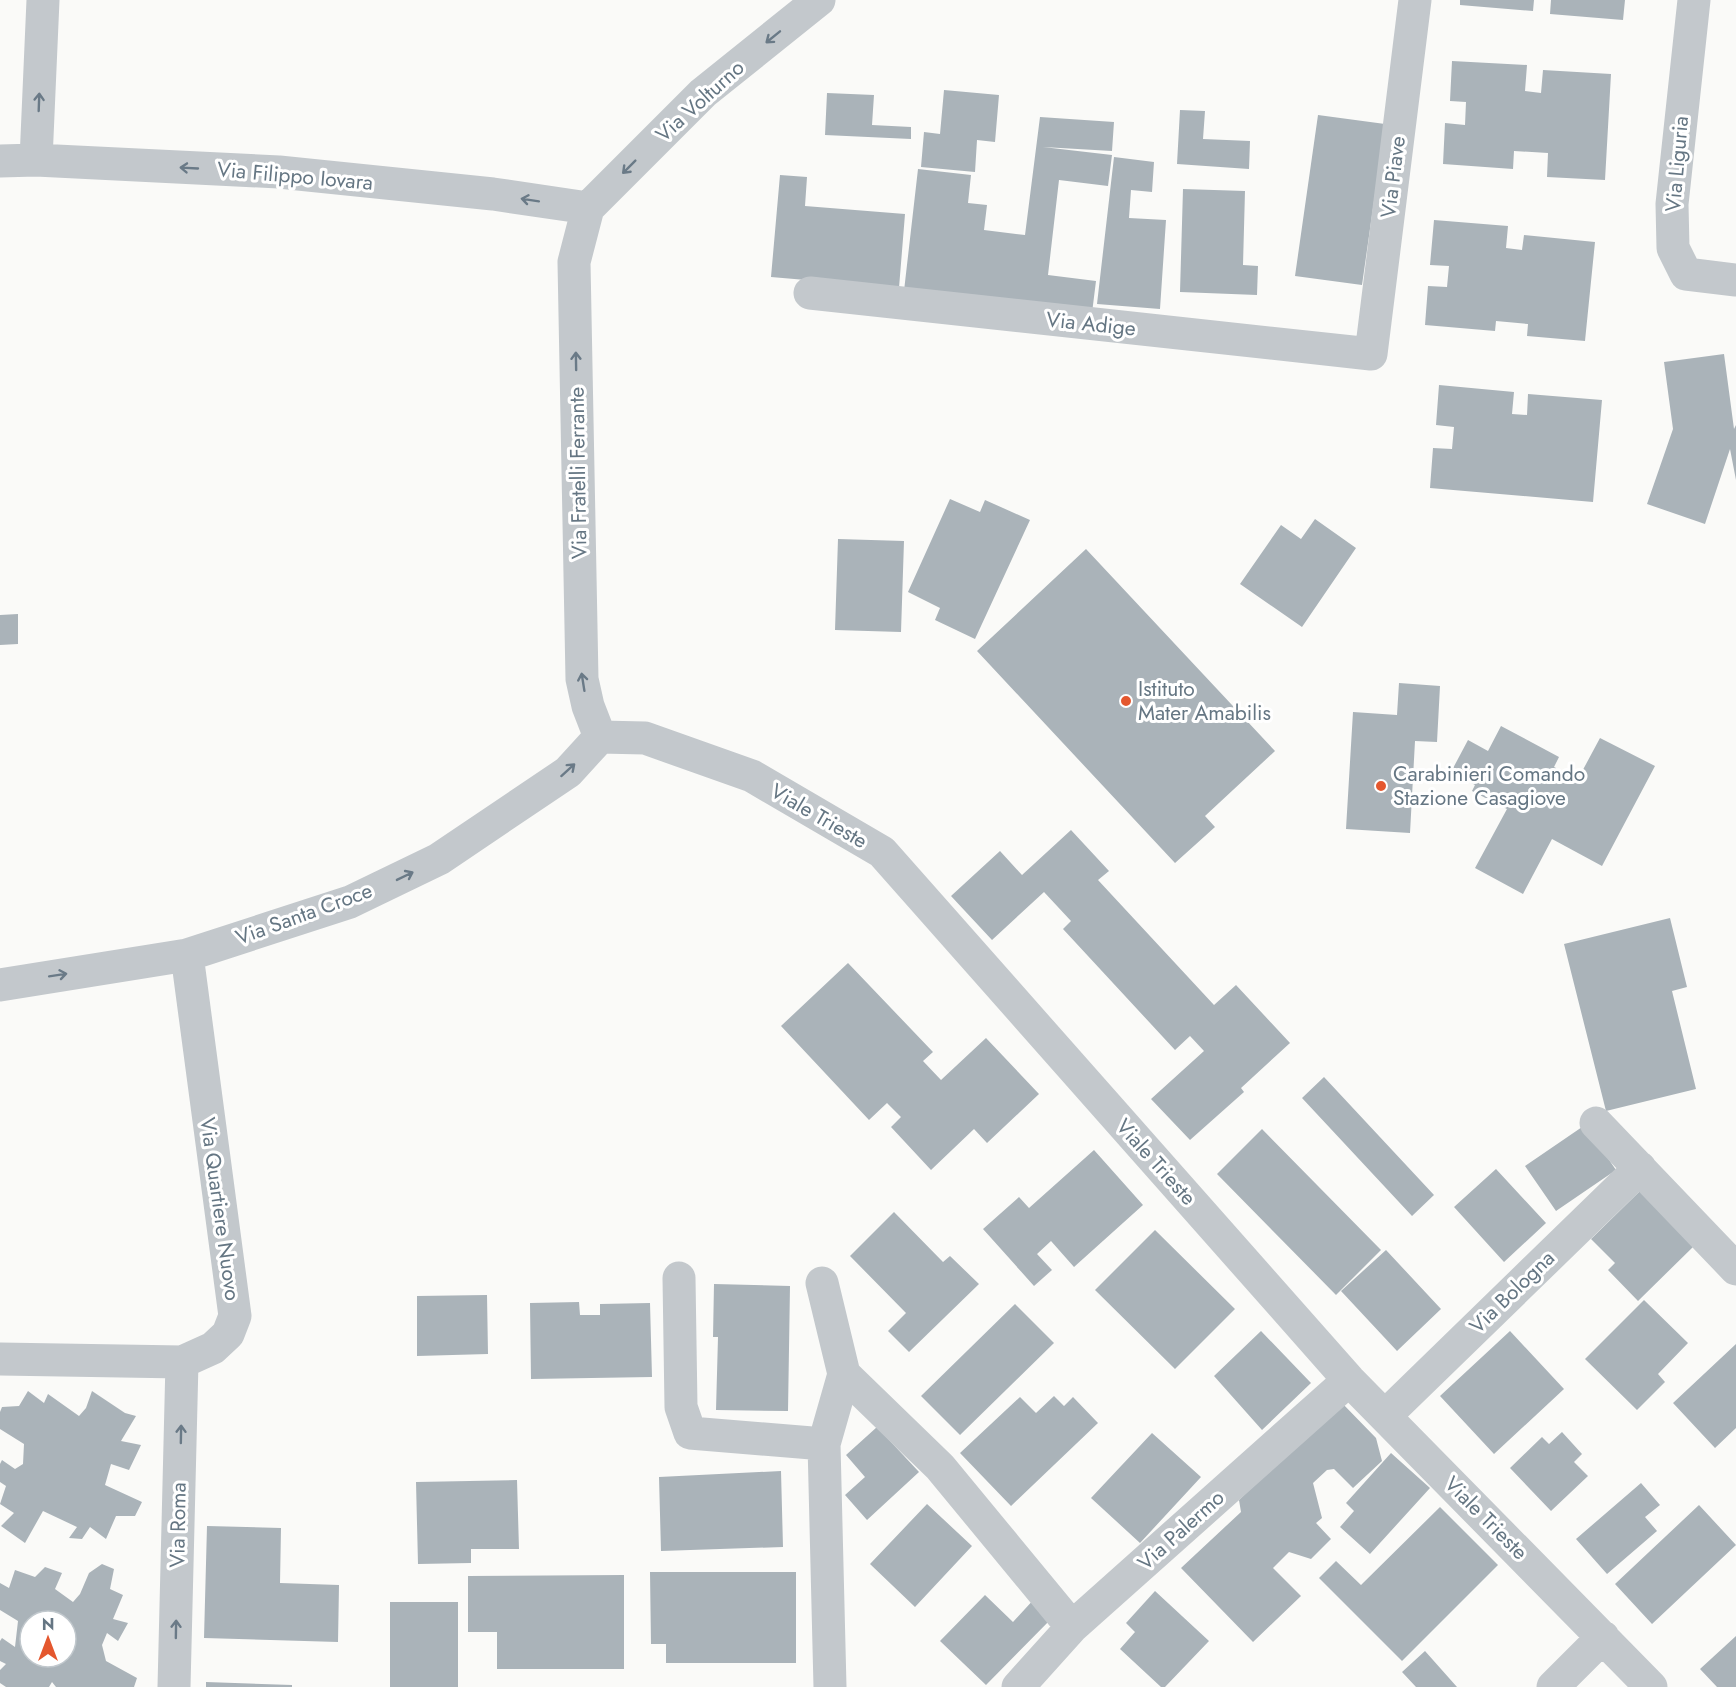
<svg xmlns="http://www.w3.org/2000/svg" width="1736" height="1687" font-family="Jost,sans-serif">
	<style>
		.building { fill: #aab3b9; fill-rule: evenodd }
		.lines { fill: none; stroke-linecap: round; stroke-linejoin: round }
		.street { stroke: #c3c8cc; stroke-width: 33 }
		.oneway { stroke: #6a7a87 }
		.poi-dot { fill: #e4572e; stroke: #fff; stroke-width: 2 }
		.labels { text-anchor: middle; stroke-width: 6; stroke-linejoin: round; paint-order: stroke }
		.street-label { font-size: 21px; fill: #657683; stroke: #fff }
		.poi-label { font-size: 21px; fill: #657683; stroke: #fff; text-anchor: start }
	</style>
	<rect width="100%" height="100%" fill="#fafaf8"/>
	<path class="building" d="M1460,0H1534L1533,11L1460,5Z
		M1551,0H1625L1623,20L1550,14Z
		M1452,61L1527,65L1525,91L1541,93L1543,70L1611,74L1605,180L1547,177L1548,153L1514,151L1513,169L1443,164L1445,123L1465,125L1466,102L1450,101Z
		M944,90L999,95L995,142L977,140L975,172L921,167L924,132L940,134Z
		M827,93L874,95L872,125L911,127V139L825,135Z
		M1180,110L1205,111L1203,139L1250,141L1249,169L1177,164Z
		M1318,115L1385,124L1362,285L1295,276Z
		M1040,117L1114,122L1112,151L1043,147L1112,155L1108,186L1059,180L1048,275L1096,281L1092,313L904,291L918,169L971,175L968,203L987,205L984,230L1025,235Z
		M1114,157L1154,162L1152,192L1131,190L1129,218L1166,220L1160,309L1097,304Z
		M780,175L807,177L805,206L905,214L899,288L771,277Z
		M1183,189L1245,191L1243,265L1258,266L1257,295L1180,292Z
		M1434,220L1508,226L1506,248L1522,250L1524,235L1595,242L1585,341L1527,336L1528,324L1496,321L1495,331L1425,325L1428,286L1447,287L1449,266L1430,265Z
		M1724,354L1734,429L1736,425V480L1730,449L1705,524L1647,504L1673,429L1664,362Z
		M1439,385L1514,392L1512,414L1527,415L1528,394L1602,400L1593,502L1430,488L1433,448L1452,449L1454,427L1436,425Z
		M950,499L980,512L985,500L1030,520L975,639L935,620L940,608L908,592Z
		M1315,519L1356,548L1302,627L1240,584L1281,525L1301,539Z
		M838,539L904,541L901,632L835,630Z
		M1086,549L1275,751L1205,816L1215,827L1175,863L977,651Z
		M18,614V644L0,645V615Z
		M1399,683L1440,686L1437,742L1415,741L1410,833L1346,829L1353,712L1397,715Z
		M1501,726L1559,757L1554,767L1578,779L1600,738L1655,766L1602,866L1552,839L1523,894L1475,868L1507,809L1472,791L1475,785L1451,772L1468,740L1488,751Z
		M1071,830L1109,871L1098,880L1214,1005L1236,985L1290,1043L1241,1088L1244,1092L1190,1140L1151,1099L1204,1051L1190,1036L1175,1050L1063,929L1071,921L1044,892L992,940L951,896L1000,851L1022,875Z
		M1670,918L1687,987L1672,991L1696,1089L1606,1111L1564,944Z
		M848,963L933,1052L923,1061L941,1080L986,1038L1039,1094L987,1143L974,1129L931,1170L891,1127L901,1117L887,1103L869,1120L781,1026Z
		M1324,1077L1434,1195L1412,1216L1302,1098Z
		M1585,1125L1616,1170L1556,1211L1525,1166Z
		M1262,1129L1381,1250L1336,1295L1217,1174Z
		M1094,1150L1143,1205L1074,1267L1051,1241L1037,1254L1052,1270L1034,1286L983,1229L1019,1197L1029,1208Z
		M1496,1169L1546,1223L1504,1262L1454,1207Z
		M1640,1191L1694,1246L1638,1301L1608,1270L1615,1263L1591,1239Z
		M894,1212L943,1262L950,1256L979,1284L909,1352L888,1331L906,1313L850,1256Z
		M1155,1230L1235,1309L1175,1369L1095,1290Z
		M1386,1250L1441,1309L1397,1351L1341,1291Z
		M714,1284L790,1286L788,1411L716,1410L718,1337H713Z
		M487,1295L488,1354L417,1356V1296Z
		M1644,1300L1688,1343L1658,1374L1665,1382L1637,1410L1585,1359Z
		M579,1302L580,1315H600V1304L650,1303L652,1377L531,1379L530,1303Z
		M1015,1304L1054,1343L960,1435L921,1396Z
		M1261,1331L1311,1383L1262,1430L1214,1376Z
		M1510,1331L1564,1389L1494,1454L1440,1396Z
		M1736,1344V1428L1715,1448L1673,1403Z
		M28,1391L44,1403L48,1394L79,1416L86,1408L92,1391L125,1413L136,1416L121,1441L141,1445L129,1470L111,1464L105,1485L142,1502L135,1516H116L106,1539L90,1527L82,1539L69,1538L77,1527L43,1511L25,1543L1,1526L14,1513L0,1504L6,1486L0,1482V1464L2,1460L15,1469L23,1464L24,1444L0,1429V1412L2,1407L19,1406Z
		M1054,1396L1064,1406L1073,1397L1098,1423L1011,1506L960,1453L1020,1397L1036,1413Z
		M1341,1402L1376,1438L1382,1461L1353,1488L1334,1469L1327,1470L1313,1483L1322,1518L1316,1523L1331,1539L1311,1559L1289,1552L1273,1568L1301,1596L1253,1642L1181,1568L1241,1512L1239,1500Z
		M877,1427L919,1472L867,1520L845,1495L865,1477L846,1455Z
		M1562,1432L1582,1454L1574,1462L1588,1476L1551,1511L1510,1468L1542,1437L1549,1444Z
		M1152,1433L1201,1477L1140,1543L1091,1498Z
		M1391,1453L1430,1488L1370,1554L1340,1527L1354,1511L1346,1503Z
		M781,1471L783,1547L661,1551L659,1477Z
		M517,1480L519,1549H471V1563L418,1564L416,1482Z
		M1641,1483L1660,1505L1645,1517L1657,1531L1607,1574L1576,1539Z
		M927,1504L972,1546L915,1607L870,1564Z
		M1699,1505L1736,1545L1652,1624L1615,1584Z
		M1440,1507L1498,1565L1402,1661L1319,1578L1336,1561L1361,1585Z
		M207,1526L281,1528L280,1583L339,1585L338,1642L204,1638Z
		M102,1564L114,1569L110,1589L123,1595L113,1619L128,1623L118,1641L107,1633L102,1645L106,1661L137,1678L134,1687H56L52,1682L49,1687H6L0,1683V1670L6,1664L0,1661V1641L2,1638L15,1647L18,1621L0,1610V1583L9,1588L15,1570L35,1577L45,1567L62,1573L55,1589L73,1602L80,1594L89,1573ZM30,1621H66V1657H30Z
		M650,1572H796V1663H666V1644H651Z
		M624,1575V1669H497V1632H468V1576Z
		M1155,1591L1209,1641L1165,1687H1161L1120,1649L1135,1632L1126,1623Z
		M985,1595L1013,1622L1036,1597L1054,1616L986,1685L940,1641Z
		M390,1602H458V1687H390Z
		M1736,1636V1687H1717L1700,1669Z
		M1425,1651L1457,1687H1416L1402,1672Z
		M206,1682L292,1685V1687H206Z"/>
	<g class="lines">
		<path class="street" d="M1694,0L1672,204L1673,248L1686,274L1736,280
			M36,160L43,0
			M0,161L36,160L279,172L493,194L588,208
			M588,208L574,262L582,679L588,706L600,737
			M588,208L703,93L819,0
			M810,293L1371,354L1415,0
			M600,737L645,738L752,776L882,852L1349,1380L1651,1687
			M0,985L187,955L350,902L439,859L568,772L600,737
			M1596,1123L1736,1269
			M679,1278L681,1407L690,1433L824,1444
			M822,1283L844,1374L824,1444L830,1687
			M0,1359L182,1362L213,1348L228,1334L235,1316L187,955
			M844,1374L940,1467L1072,1627
			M1385,1416L1640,1168
			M174,1687L182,1362
			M1018,1687L1072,1627L1349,1380
			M1553,1687L1603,1637"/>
	</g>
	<defs><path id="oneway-shaft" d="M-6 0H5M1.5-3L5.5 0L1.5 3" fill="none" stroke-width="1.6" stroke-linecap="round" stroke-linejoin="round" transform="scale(1.5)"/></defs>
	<g class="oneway">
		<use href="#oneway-shaft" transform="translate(773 37) rotate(141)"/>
		<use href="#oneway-shaft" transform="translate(39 102) rotate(-88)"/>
		<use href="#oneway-shaft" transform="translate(629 167) rotate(135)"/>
		<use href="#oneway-shaft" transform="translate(189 168) rotate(-177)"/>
		<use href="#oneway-shaft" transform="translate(530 200) rotate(-171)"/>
		<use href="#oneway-shaft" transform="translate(576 361) rotate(-91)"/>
		<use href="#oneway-shaft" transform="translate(583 682) rotate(-99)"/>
		<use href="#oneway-shaft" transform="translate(568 770) rotate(-42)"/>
		<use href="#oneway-shaft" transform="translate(405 876) rotate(-26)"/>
		<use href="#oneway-shaft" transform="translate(58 975) rotate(-9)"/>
		<use href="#oneway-shaft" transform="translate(181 1434) rotate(-89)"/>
		<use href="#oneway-shaft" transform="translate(176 1629) rotate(-89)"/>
	</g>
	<g class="poi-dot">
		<circle cx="1126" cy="701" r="6"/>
		<circle cx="1381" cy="786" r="6"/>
	</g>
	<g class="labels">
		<g class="street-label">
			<text transform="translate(700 101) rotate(-42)" y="7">Via Volturno</text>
			<text transform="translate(1677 164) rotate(-85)" y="7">Via Liguria</text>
			<text transform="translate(295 176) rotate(5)" y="7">Via Filippo Iovara</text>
			<text transform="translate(1393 177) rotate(-83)" y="7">Via Piave</text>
			<text transform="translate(1091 324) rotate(6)" y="7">Via Adige</text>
			<text transform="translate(578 473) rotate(-91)" y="7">Via Fratelli Ferrante</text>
			<text transform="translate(819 816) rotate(30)" y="7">Viale Trieste</text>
			<text transform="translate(304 914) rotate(-20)" y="7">Via Santa Croce</text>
			<text transform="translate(1156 1162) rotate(48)" y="7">Viale Trieste</text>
			<text transform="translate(220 1209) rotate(82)" y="7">Via Quartiere Nuovo</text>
			<text transform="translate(1512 1292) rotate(-44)" y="7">Via Bologna</text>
			<text transform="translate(1486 1518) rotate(45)" y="7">Viale Trieste</text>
			<text transform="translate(178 1525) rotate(-89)" y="7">Via Roma</text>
			<text transform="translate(1181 1530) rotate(-42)" y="7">Via Palermo</text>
		</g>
		<g class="poi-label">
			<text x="1138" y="696">Istituto<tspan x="1138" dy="24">Mater Amabilis</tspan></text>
			<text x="1393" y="781">Carabinieri Comando<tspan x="1393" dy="24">Stazione Casagiove</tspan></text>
		</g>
	</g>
	<g transform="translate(48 1639)"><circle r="28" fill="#ffffff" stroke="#c1c8cd" stroke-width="1.5"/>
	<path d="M0-4.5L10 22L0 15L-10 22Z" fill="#e4572e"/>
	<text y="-9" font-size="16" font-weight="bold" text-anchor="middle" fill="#657683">N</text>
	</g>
</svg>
